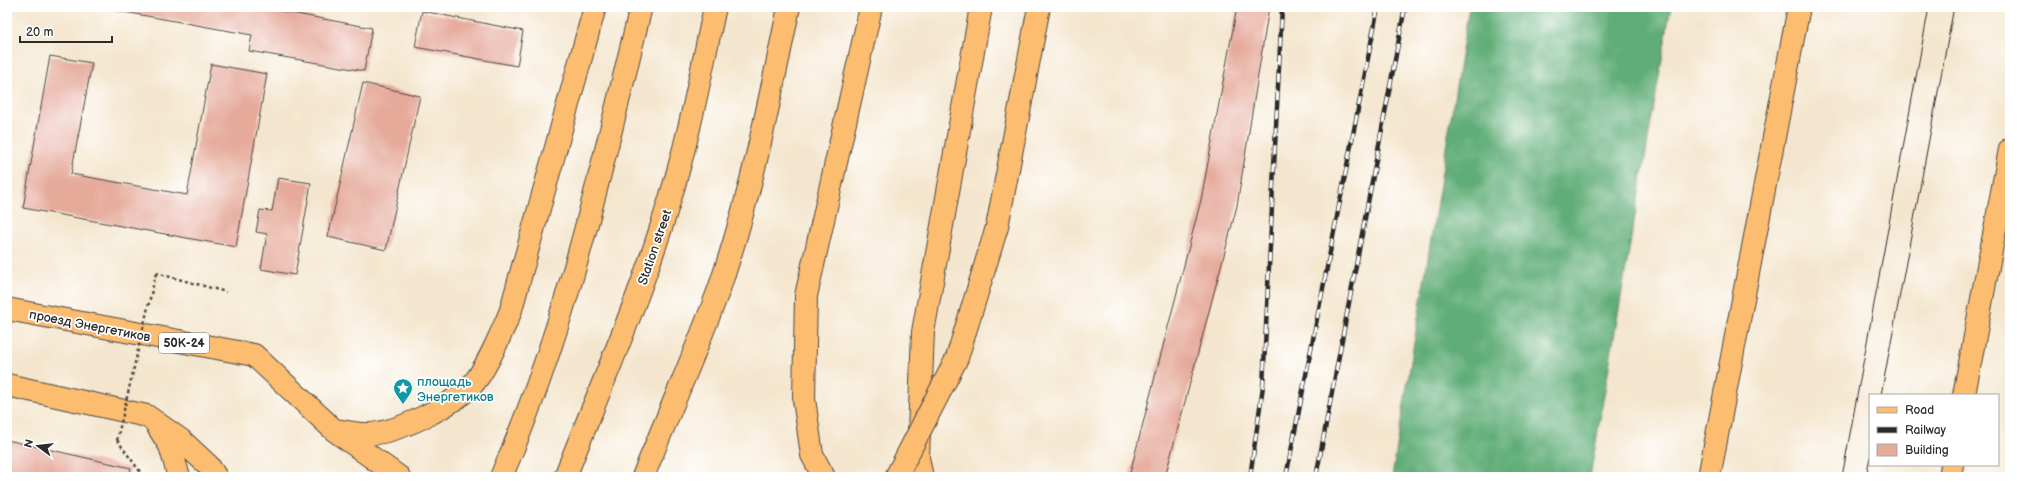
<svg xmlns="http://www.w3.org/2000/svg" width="2017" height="484" font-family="'Balsamiq Sans',sans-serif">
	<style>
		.forest { fill: #60ad77; stroke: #466c51 }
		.building { fill: #e6aa9b }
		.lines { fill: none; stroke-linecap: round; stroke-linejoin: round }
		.primary-casing { stroke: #494743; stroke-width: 24 }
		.path { stroke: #494743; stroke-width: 2.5; stroke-dasharray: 3 3; stroke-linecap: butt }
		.primary { stroke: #fcbd6f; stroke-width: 22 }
		.tram { stroke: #2b2b2b; stroke-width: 1 }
		.rail-casing { stroke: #2b2b2b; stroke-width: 4.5 }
		.rail { stroke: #fff; stroke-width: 3; stroke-dasharray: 9; stroke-linecap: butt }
		.primary-bridge-casing { stroke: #494743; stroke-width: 24; stroke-linecap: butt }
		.path-bridge { stroke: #494743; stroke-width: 2.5; stroke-dasharray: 3 3; stroke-linecap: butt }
		.primary-bridge { stroke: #fcbd6f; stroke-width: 22 }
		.labels { text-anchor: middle; stroke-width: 3.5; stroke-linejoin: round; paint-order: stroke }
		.shield { fill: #fff; stroke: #6b6b6b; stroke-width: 1 }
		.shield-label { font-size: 12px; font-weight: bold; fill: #2b2b2b }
		.street-label { font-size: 13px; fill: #2b2b2b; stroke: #fff }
		.culture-label { font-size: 13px; fill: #0d838f; stroke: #fff; text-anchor: start }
	</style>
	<rect width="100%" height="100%" fill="#fff"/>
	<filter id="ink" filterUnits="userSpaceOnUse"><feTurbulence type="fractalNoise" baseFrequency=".025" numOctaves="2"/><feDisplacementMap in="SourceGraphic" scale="8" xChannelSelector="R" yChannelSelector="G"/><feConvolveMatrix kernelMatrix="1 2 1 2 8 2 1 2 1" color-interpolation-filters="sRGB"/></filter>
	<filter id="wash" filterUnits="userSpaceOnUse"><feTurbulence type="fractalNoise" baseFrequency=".012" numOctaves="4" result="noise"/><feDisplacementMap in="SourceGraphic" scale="16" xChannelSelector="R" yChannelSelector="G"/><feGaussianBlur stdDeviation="0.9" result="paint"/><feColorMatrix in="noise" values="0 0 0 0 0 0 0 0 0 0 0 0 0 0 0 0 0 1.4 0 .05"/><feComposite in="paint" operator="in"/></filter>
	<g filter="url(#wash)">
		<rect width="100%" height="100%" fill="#f4e6ce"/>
		<path class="forest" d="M1469,7H1671L1590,477H1392Z"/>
		<g id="blocks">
			<path class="building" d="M97,7H259L372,28L364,71L249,51L252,35Z
				M1237,7H1269L1237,206L1165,477H1129L1201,200Z
				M422,11L523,31L517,66L415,47Z
				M50,56L92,63L71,174L187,195L211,64L267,74L236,247L23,208Z
				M363,83L420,96L386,250L328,237Z
				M278,178L311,183L295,275L261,269L267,234L256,232L260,210L272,211Z
				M7,440L131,468L129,477H7Z"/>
		</g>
	</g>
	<g filter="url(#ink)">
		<use href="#blocks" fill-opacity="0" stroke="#494743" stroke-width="1"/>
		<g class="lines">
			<defs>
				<path id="primary" d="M997,227L1039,7
					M7,309L254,355L334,430L399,477
					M7,385L147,416L181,440L208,465L216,477
					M1964,395L2010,149
					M158,427L170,446L179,477
					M334,430C344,431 354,434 364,434C395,435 449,407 471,386C486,371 501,333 510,313L595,7
					M501,477C567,327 602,166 641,7
					M565,477C601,386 641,296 669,202C689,138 701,72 715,7
					M643,477C668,414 696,352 719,289C751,197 769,102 789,7
					M824,477L812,455L804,399L806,296L871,7
					M922,477L918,458L923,332L981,7
					M1709,477L1799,7
					M1950,477L1952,465"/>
			</defs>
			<use href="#primary" class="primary-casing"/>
			<path class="path" d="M156,273L226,292
				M117,440L144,477"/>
			<use href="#primary" class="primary"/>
			<path class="tram" d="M1881,395L1954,7
				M1842,477L1929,7
				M1866,477L1870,457"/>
			<defs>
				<path id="rail" d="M1250,477L1263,386L1282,7
					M1286,477L1378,7
					M1316,477L1405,7"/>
			</defs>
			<use href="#rail" class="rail-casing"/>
			<use href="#rail" class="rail"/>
			<defs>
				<path id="primary-bridge" d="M896,477L957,358L997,227"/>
			</defs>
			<use href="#primary-bridge" class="primary-bridge-casing"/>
			<path class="path-bridge" d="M117,440L156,273"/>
			<use href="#primary-bridge" class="primary-bridge"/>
		</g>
	</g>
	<defs>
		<symbol id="sight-pin" viewBox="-11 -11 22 30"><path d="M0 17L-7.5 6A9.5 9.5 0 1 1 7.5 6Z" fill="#0f9aa8" stroke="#fff"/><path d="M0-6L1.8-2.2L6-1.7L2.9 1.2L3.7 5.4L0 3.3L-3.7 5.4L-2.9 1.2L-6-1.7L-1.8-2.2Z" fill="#fff"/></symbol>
	</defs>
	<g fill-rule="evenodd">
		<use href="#sight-pin" x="392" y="377" width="22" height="30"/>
	</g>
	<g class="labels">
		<rect class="shield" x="159" y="333" width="50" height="20" rx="3"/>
		<g class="shield-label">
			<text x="184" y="347">50К-24</text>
		</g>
		<g class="street-label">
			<text transform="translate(654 247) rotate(-71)" y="5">Station street</text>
			<text transform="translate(90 325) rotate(11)" y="5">проезд Энергетиков</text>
		</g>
		<g class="culture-label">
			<text x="417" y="386">площадь<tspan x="417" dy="15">Энергетиков</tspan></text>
		</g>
	</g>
	<rect width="2017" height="484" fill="none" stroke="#fff" stroke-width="24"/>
	<rect x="1869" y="394" width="130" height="72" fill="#ffffff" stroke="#aaaaaa"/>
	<rect x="1877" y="407" width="20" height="6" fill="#fcbd6f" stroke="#aaaaaa"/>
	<text x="1905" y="414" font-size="12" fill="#2b2b2b">Road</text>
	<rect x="1877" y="427" width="20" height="6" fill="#2b2b2b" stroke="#aaaaaa"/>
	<text x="1905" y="434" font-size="12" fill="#2b2b2b">Railway</text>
	<rect x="1877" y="444" width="20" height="12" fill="#e6aa9b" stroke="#aaaaaa"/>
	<text x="1905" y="454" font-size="12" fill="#2b2b2b">Building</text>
	<g transform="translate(38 446) rotate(285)" stroke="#ffffff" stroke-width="3" paint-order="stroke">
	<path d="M0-3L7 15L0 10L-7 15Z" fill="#2b2b2b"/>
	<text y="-6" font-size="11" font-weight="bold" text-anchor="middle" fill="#2b2b2b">N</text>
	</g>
	<path d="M20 36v6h92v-6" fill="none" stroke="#2b2b2b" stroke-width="2"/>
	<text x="26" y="36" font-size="12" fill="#2b2b2b" stroke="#ffffff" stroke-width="3" paint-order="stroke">20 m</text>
</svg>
